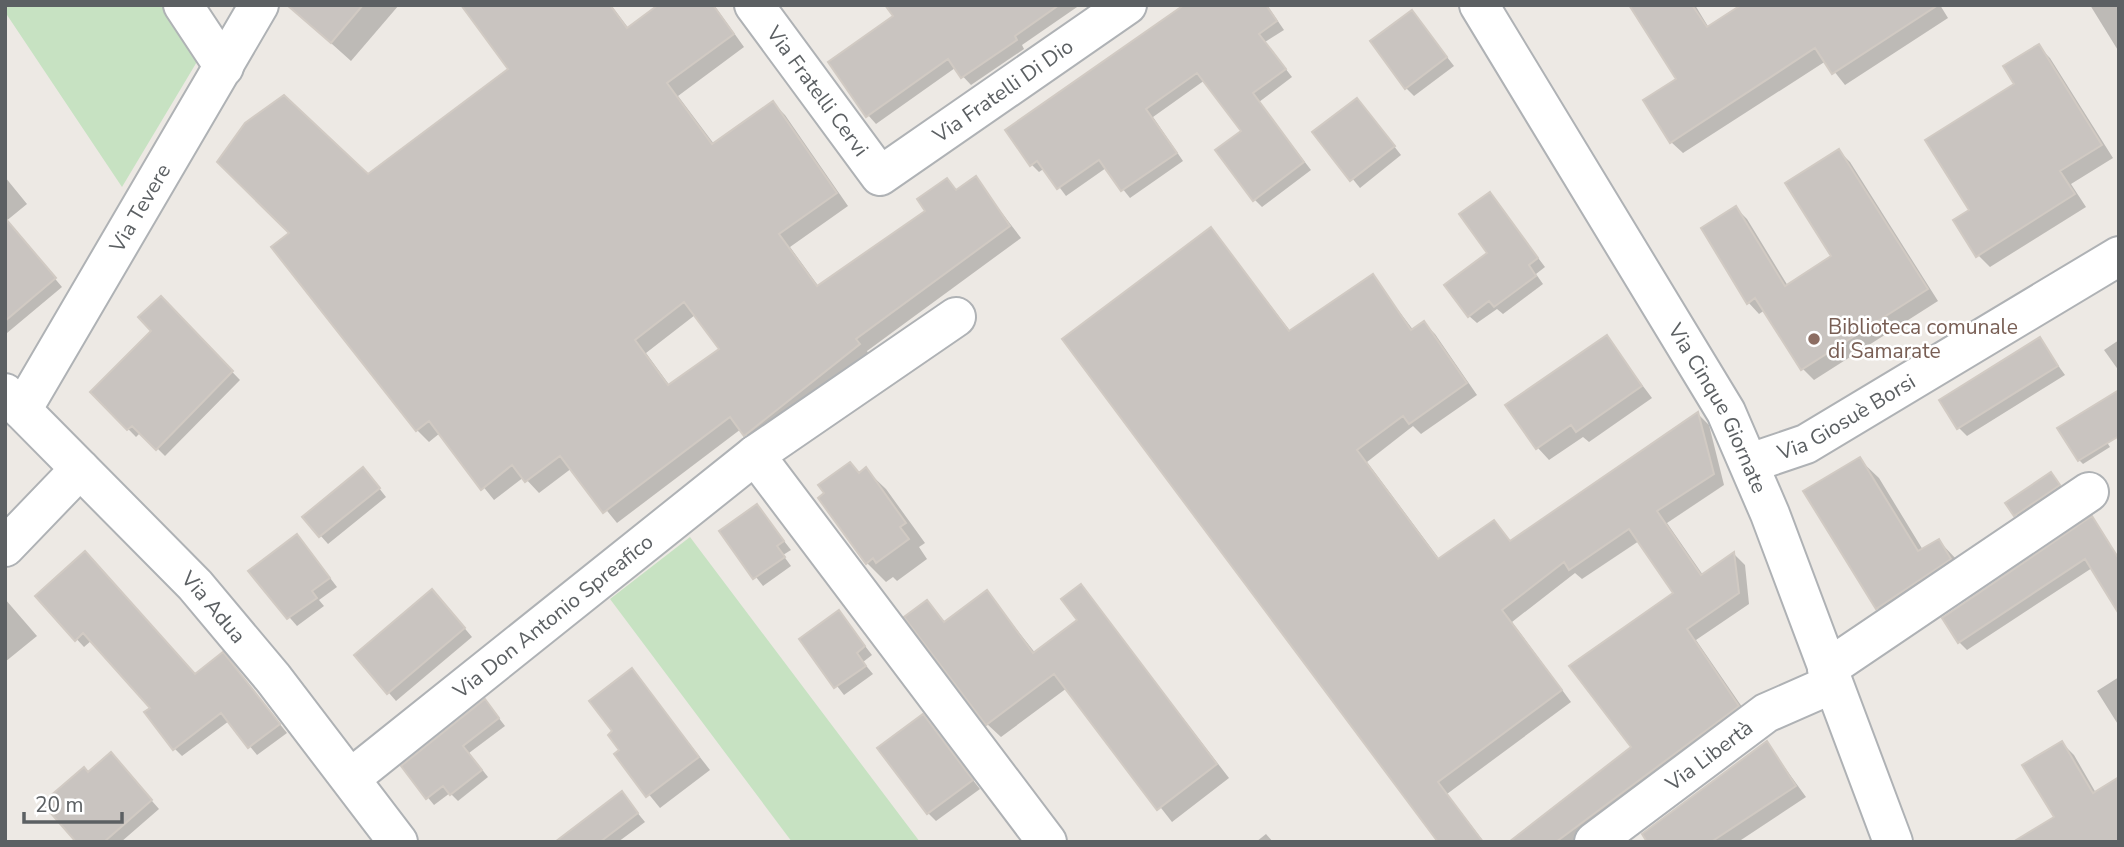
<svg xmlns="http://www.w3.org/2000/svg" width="2124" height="847" font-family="'Nunito Sans',sans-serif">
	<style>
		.green { fill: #c7e2c2 }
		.shadow { fill: #0003; fill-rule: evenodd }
		.building { fill: #c9c4c0; stroke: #d1cac3; stroke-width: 2; fill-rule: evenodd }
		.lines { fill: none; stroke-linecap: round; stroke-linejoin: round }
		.minor-casing { stroke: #afb2b5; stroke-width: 42 }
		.minor { stroke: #fff; stroke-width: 38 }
		.education-dot { fill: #8d6e63; stroke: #fff; stroke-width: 2.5 }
		.labels { text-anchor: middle; stroke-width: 5; stroke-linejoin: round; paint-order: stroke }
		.street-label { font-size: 21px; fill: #5c6063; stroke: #fff }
		.education-label { font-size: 21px; fill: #785e54; stroke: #fff; text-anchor: start }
	</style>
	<rect width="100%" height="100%" fill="#ede9e4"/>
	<path class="green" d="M5,5H169L201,55L122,187L5,12Z
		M690,537L920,842H792L610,599Z"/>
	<path class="shadow" d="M298,5H399L351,61L294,10Z
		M463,5H611L629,29L661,5H714L744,47L678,96L714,144L773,103L785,115L848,206L790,247L819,287L927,211L947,180L958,191L976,179L1021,238L867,351L870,357L758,447L741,429L617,523L572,468L539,493L524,477L494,500L440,433L429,442L417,430L368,177L510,70ZM695,315L722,350L670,386L646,353Z
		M946,5H1080L1022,45L1024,49L971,85L955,68L876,124L868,115Z
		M1183,5H1267L1284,30L1265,42L1292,77L1259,102L1311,170L1262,207L1255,200L1243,131L1205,80L1153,117L1183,161L1130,198L1106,168L1066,196L1045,168L1039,172L1032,165L1008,131Z
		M1631,5H1695L1709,28L1744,5H1940L1948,18L1845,85L1826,61L1683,153L1671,142L1679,79Z
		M2090,5H2119V52Z
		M1412,12L1454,66L1414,96L1406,88Z
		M2038,46L2050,58L2113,158L2071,184L2086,207L1990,267L1978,255L1971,210L2017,84Z
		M1364,108L1401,155L1360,188L1315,132Z
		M1839,151L1850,162L1938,301L1814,380L1803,369L1765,310L1759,314L1748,302L1736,208L1747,219L1788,286L1833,257Z
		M5,177L27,204L5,222Z
		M1490,194L1545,267L1536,274L1543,284L1503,314L1497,309L1477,323L1469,316L1489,254Z
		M1211,229L1291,332L1372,276L1414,331L1424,323L1435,334L1477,395L1421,434L1413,426L1367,462L1440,560L1494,522L1511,542L1698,414L1709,425L1724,485L1667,523L1703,575L1734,554L1745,565L1749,604L1696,640L1749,717L1583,842H1511L1633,747L1675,593L1639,541L1582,579L1575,573L1512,622L1571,702L1447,794L1484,842H1440Z
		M25,243L62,287L7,333L5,245Z
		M161,298L240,380L165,456L141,432L136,437L92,392L154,331Z
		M1606,337L1652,398L1589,442L1583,437L1549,460L1538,448Z
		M2040,340L2065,375L1967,436L1959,428Z
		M2119,340V371L2104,350Z
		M2090,416L2110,447L2083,464L2079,460Z
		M1859,459L1879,478L1923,550L1939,541L1958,561L1897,628L1878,608L1806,492Z
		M866,470L886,489L925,543L919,547L927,559L897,581L893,577L886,582L867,563L860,474Z
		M2051,474L2067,494L2023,523L2008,503Z
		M371,478L386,497L328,544L304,517Z
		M757,506L791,550L783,555L791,566L763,586L721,532Z
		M2092,519L2119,558V611L2092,568L1967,650L1959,642L1944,618Z
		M305,545L337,587L319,600L324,606L297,626L250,572Z
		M1081,586L1229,778L1172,822L1067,688L1001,737L987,724L927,602L946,623L987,592L1036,654L1080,621Z
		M37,596L195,675L230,662L287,733L257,755L229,721L182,756L174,748L152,708L92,640L84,647Z
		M5,599L37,636L5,662Z
		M440,599L472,637L396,701L356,655Z
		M839,612L872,655L863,662L873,674L844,695L801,639Z
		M632,670L710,770L660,808L616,754L622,750L615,732Z
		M2119,677V726L2097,691Z
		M491,708L505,726L469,753L488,777L458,801L450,793L434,805L403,767Z
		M923,717L980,789L936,821L928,813Z
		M1767,743L1806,797L1738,842H1649Z
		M2062,743L2074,755L2096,793L2056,818Z
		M118,762L159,809L121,842H78L88,774Z
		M622,794L645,822L618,842H559Z
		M1266,834L1273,842H1256Z"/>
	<path class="building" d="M287,5H363L331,43Z
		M461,5H610L627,28L658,5H713L734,34L667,83L712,144L773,101L837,193L779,234L817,286L925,211L917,199L947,178L956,190L976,176L1010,226L856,339L860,344L744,436L730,417L603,513L560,456L525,482L512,465L481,490L429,421L416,431L271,247L289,233L217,162L245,123L284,95L368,174L508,69ZM684,302L719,349L668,385L635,340Z
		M885,5H1059L1015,36L1017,40L961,78L948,59L866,117L828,62L893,16Z
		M1184,5H1266L1277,21L1259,34L1286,69L1253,93L1304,162L1253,201L1215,150L1241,131L1197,73L1146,109L1177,153L1121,191L1099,160L1057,189L1037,161L1030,166L1005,130Z
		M1629,5H1692L1707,27L1741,5H1938L1832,74L1815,48L1670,143L1643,100L1676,79Z
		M1412,10L1447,57L1405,89L1370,41Z
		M2039,44L2102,145L2060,171L2075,194L1976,257L1953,220L1969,210L1925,140L2014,84L2003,66Z
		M1357,98L1395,146L1350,181L1312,132Z
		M1839,149L1928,289L1801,370L1755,298L1747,304L1701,228L1736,206L1785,286L1831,256L1785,183Z
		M1490,192L1538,258L1529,265L1536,276L1494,307L1489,301L1468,317L1444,285L1487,253L1459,214Z
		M5,218L56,278L5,321Z
		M1211,227L1289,331L1373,274L1411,330L1424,321L1467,383L1409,424L1403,416L1357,450L1438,559L1494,520L1510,541L1698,412L1714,474L1657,511L1701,575L1734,552L1739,593L1687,629L1739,706L1556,842H1509L1631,747L1569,666L1673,593L1629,529L1569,570L1564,562L1502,610L1562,690L1438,782L1483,842H1438L1062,339Z
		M161,296L233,371L156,450L132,426L127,430L90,392L151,331L138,317Z
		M1607,335L1642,386L1576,432L1571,425L1536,449L1505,405Z
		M2040,337L2058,366L1957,429L1939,400Z
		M2119,390V436L2078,461L2057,428Z
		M1860,457L1918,551L1939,539L1951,559L1876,609L1803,491Z
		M850,462L859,473L866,467L906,523L900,527L909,539L876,563L873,558L866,564L818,498L824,493L818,485Z
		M363,467L380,488L319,537L302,517Z
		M2051,472L2060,485L2014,516L2005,503Z
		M757,504L784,541L777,546L785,557L753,579L719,531Z
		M2092,516L2119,559V614L2085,559L1958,643L1942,618Z
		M297,534L330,578L312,591L317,598L287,619L248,571Z
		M85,551L195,674L223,652L280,724L248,748L221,713L173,750L144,712L150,708L83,633L75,641L35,596Z
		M1081,584L1217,764L1157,810L1054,674L986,725L904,617L927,600L944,622L987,590L1033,653L1077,620L1061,599Z
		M432,589L465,628L387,694L354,655Z
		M839,610L865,646L857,653L866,666L834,688L799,639Z
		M632,668L699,757L646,797L614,754L619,750L608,735L612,731L589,701Z
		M485,699L499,718L463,746L482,770L450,795L443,786L426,799L401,766Z
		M923,714L973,780L927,814L877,748Z
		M1767,741L1796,786L1711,842H1647L1642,834Z
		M2062,741L2093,793L2119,777V842H2013L2054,817L2022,765Z
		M111,752L152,800L104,842H76L42,803L84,767L88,772Z
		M622,791L638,813L600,842H555Z"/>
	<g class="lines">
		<defs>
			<g id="minor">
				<path d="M183,5L224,67"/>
				<path id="s1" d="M754,5L880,176L1127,5"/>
				<path id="s2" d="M1479,5L1726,412L1770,514L1893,842"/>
				<path id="s3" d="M5,393L195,585L273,678L398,842"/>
				<path id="s4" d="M22,410L259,5"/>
				<path d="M755,455L1047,842"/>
				<path id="s5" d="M1750,463L1806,444L2119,256"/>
				<path d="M5,547L80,469"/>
				<path d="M1827,669L2089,492"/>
				<path id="s6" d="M351,778L755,455L956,317"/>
				<path id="s7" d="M1594,842L1766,713L1832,684"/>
			</g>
		</defs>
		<use href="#minor" class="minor-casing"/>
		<use href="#minor" class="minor"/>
	</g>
	<circle class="education-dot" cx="1814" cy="339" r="7"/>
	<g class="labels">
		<g class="street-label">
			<text dy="7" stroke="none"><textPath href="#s1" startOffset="107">Via Fratelli Cervi</textPath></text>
			<text dy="7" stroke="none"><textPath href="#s1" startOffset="362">Via Fratelli Di Dio</textPath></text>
			<text dy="7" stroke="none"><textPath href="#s4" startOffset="234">Via Tevere</textPath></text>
			<text dy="7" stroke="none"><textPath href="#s2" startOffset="469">Via Cinque Giornate</textPath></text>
			<text dy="7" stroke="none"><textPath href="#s5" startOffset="107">Via Giosuè Borsi</textPath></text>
			<text dy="7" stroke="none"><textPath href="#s3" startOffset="299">Via Adua</textPath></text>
			<text dy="7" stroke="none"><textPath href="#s6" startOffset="259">Via Don Antonio Spreafico</textPath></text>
			<text dy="7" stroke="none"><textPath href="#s7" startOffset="144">Via Libertà</textPath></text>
		</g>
		<g class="education-label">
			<text x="1828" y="334">Biblioteca comunale<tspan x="1828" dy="24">di Samarate</tspan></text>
		</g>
	</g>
	<rect width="2124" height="847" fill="none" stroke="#5c6063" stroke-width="14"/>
	<path d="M24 812v10h98v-10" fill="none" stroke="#5c6063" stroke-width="3.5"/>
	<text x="35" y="812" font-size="21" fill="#5c6063" stroke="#ffffff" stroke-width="5" paint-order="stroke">20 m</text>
</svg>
